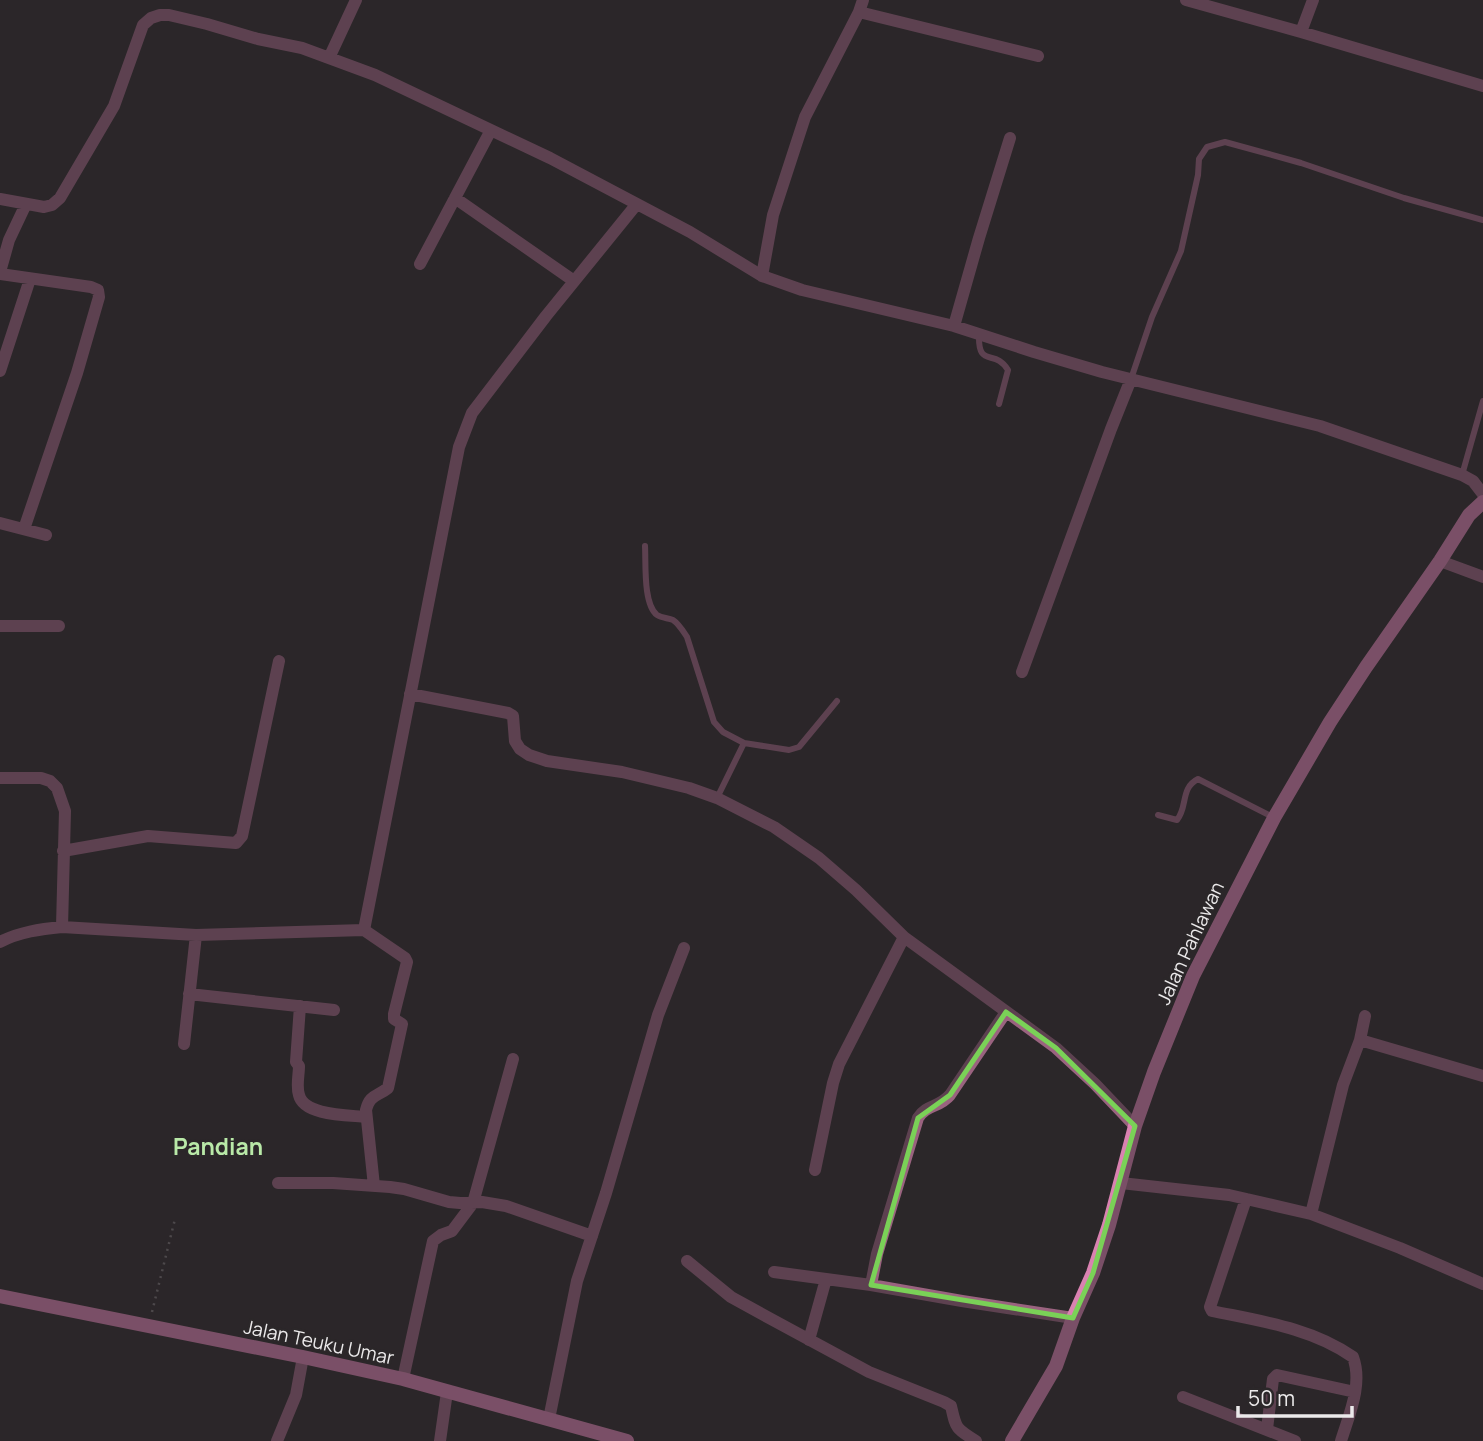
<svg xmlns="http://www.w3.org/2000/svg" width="1483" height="1441" font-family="Manrope,sans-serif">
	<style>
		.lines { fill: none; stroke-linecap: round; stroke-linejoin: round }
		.path { stroke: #757273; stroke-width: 2.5; stroke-dasharray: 2 5; stroke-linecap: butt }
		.lane { stroke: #9a637f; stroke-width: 6 }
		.street { stroke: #9a637f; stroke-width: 12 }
		.secondary { stroke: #da82b1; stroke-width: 14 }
		.marked { fill: none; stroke: #7ad157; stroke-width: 5; stroke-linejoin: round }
		.labels { text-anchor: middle; stroke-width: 5; stroke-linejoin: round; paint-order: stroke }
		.street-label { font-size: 19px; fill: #ebe9ea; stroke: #2b2729 }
		.quarter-label { font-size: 23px; font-weight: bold; fill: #b9e9a8; stroke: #2b2729 }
	</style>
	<rect width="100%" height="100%" fill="#2b2729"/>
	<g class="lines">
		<path class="path" d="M152,1312L175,1219"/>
		<path class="lane" d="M979,335C978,369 995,348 1008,370L999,404
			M1131,379L1152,317L1181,251L1198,175L1199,159L1207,147L1225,142L1301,163L1404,198L1483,220
			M1462,475L1483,401
			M645,546C646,563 643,604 657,615C662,618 668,618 673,620C679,624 683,631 687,637L714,722L723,732L744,743L717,798
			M744,743L789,750L799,747L837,701
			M1158,815L1177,820C1188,807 1180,788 1198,779L1273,817"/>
		<path class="street" d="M1186,0L1301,32L1483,86
			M859,12L1038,56
			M1301,32L1313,0
			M329,58L356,0
			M455,198L574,281
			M0,199L44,207L52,205L60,198L114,106L143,25L151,18L160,15H169L207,24L258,39L302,48L375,75L550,158L690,232L762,276L802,290L954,326L1034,352L1102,372L1320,426L1462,475L1473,481L1483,494
			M420,264L491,130
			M0,272L9,240L26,204
			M0,274L91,287L98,290L99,297L77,373L24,529
			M762,276L773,215L805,117L859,12L863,0
			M954,326L979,238L1010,138
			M0,371L30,279
			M0,523L46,535
			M1440,561L1483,577
			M0,626H59
			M1022,672L1111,429L1131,379
			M410,694L508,713L513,716L515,741L520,749L529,755L547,761L622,772L689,788L717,798L774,827L819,858L856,890L904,937L1056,1048L1095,1084L1135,1126
			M0,778H41L50,781L57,788L65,811L62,927
			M63,851L148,836L236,843L242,836L279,661
			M364,930L459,447L472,413L546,316L636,205
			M0,942C19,932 41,929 62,927L196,935L364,930L405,958L407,962L394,1014V1019L402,1024L388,1088C377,1097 370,1094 366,1110L374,1186
			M189,994L334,1010
			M300,1006L296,1062L299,1066C299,1075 296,1086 299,1095C304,1116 349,1115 366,1117
			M1360,1040L1483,1076
			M184,1044L196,935
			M815,1170L833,1083L839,1064L904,937
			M278,1183H333L390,1187L404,1189L449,1202L460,1203L482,1202L506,1206L592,1236
			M1121,1183L1229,1195L1311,1214L1400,1248L1483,1284
			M1246,1199L1210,1307L1212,1311C1260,1321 1312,1328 1353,1357C1363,1384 1349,1415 1341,1441
			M1311,1214L1343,1085L1360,1040L1365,1016
			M687,1261L731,1297L771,1319L869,1372L944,1402L951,1406C956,1428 955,1428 976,1441
			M774,1272L871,1285L962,1301L1073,1318
			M871,1285L877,1254L918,1118C927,1104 939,1108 950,1095L1006,1012
			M809,1340L826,1279
			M403,1379L433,1241L441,1235L452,1231L473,1203L513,1059
			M1183,1397L1295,1441
			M549,1419L577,1281L606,1193L658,1015L684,948
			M1267,1429L1273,1379L1277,1375L1355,1392
			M277,1441L296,1395L303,1357
			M440,1441L447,1392"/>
		<path class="secondary" d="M0,1296L303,1357L403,1379L627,1441
			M1012,1441L1056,1366L1073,1318L1093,1273L1109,1225L1135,1126L1154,1072L1193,976L1274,818L1330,722L1366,667L1440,561L1469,515L1483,502"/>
	</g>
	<path d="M0 0H1483V1441H0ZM1006,1012L1056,1048L1135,1126L1093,1273L1073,1318L871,1285L918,1118L950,1095Z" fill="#2b2729" fill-opacity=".55" fill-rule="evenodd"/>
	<path class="marked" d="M1006,1012L1056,1048L1135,1126L1093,1273L1073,1318L871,1285L918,1118L950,1095Z"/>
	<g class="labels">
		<g class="street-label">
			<text transform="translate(1190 943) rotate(-65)" y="7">Jalan Pahlawan</text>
			<text transform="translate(319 1342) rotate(12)" y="7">Jalan Teuku Umar</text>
		</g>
		<g class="quarter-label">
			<text x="218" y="1155">Pandian</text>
		</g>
	</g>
	<path d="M1238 1406v10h114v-10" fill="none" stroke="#ebe9ea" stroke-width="3.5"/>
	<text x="1248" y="1406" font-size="21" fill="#ebe9ea" stroke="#2b2729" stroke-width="5" paint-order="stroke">50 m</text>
</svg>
